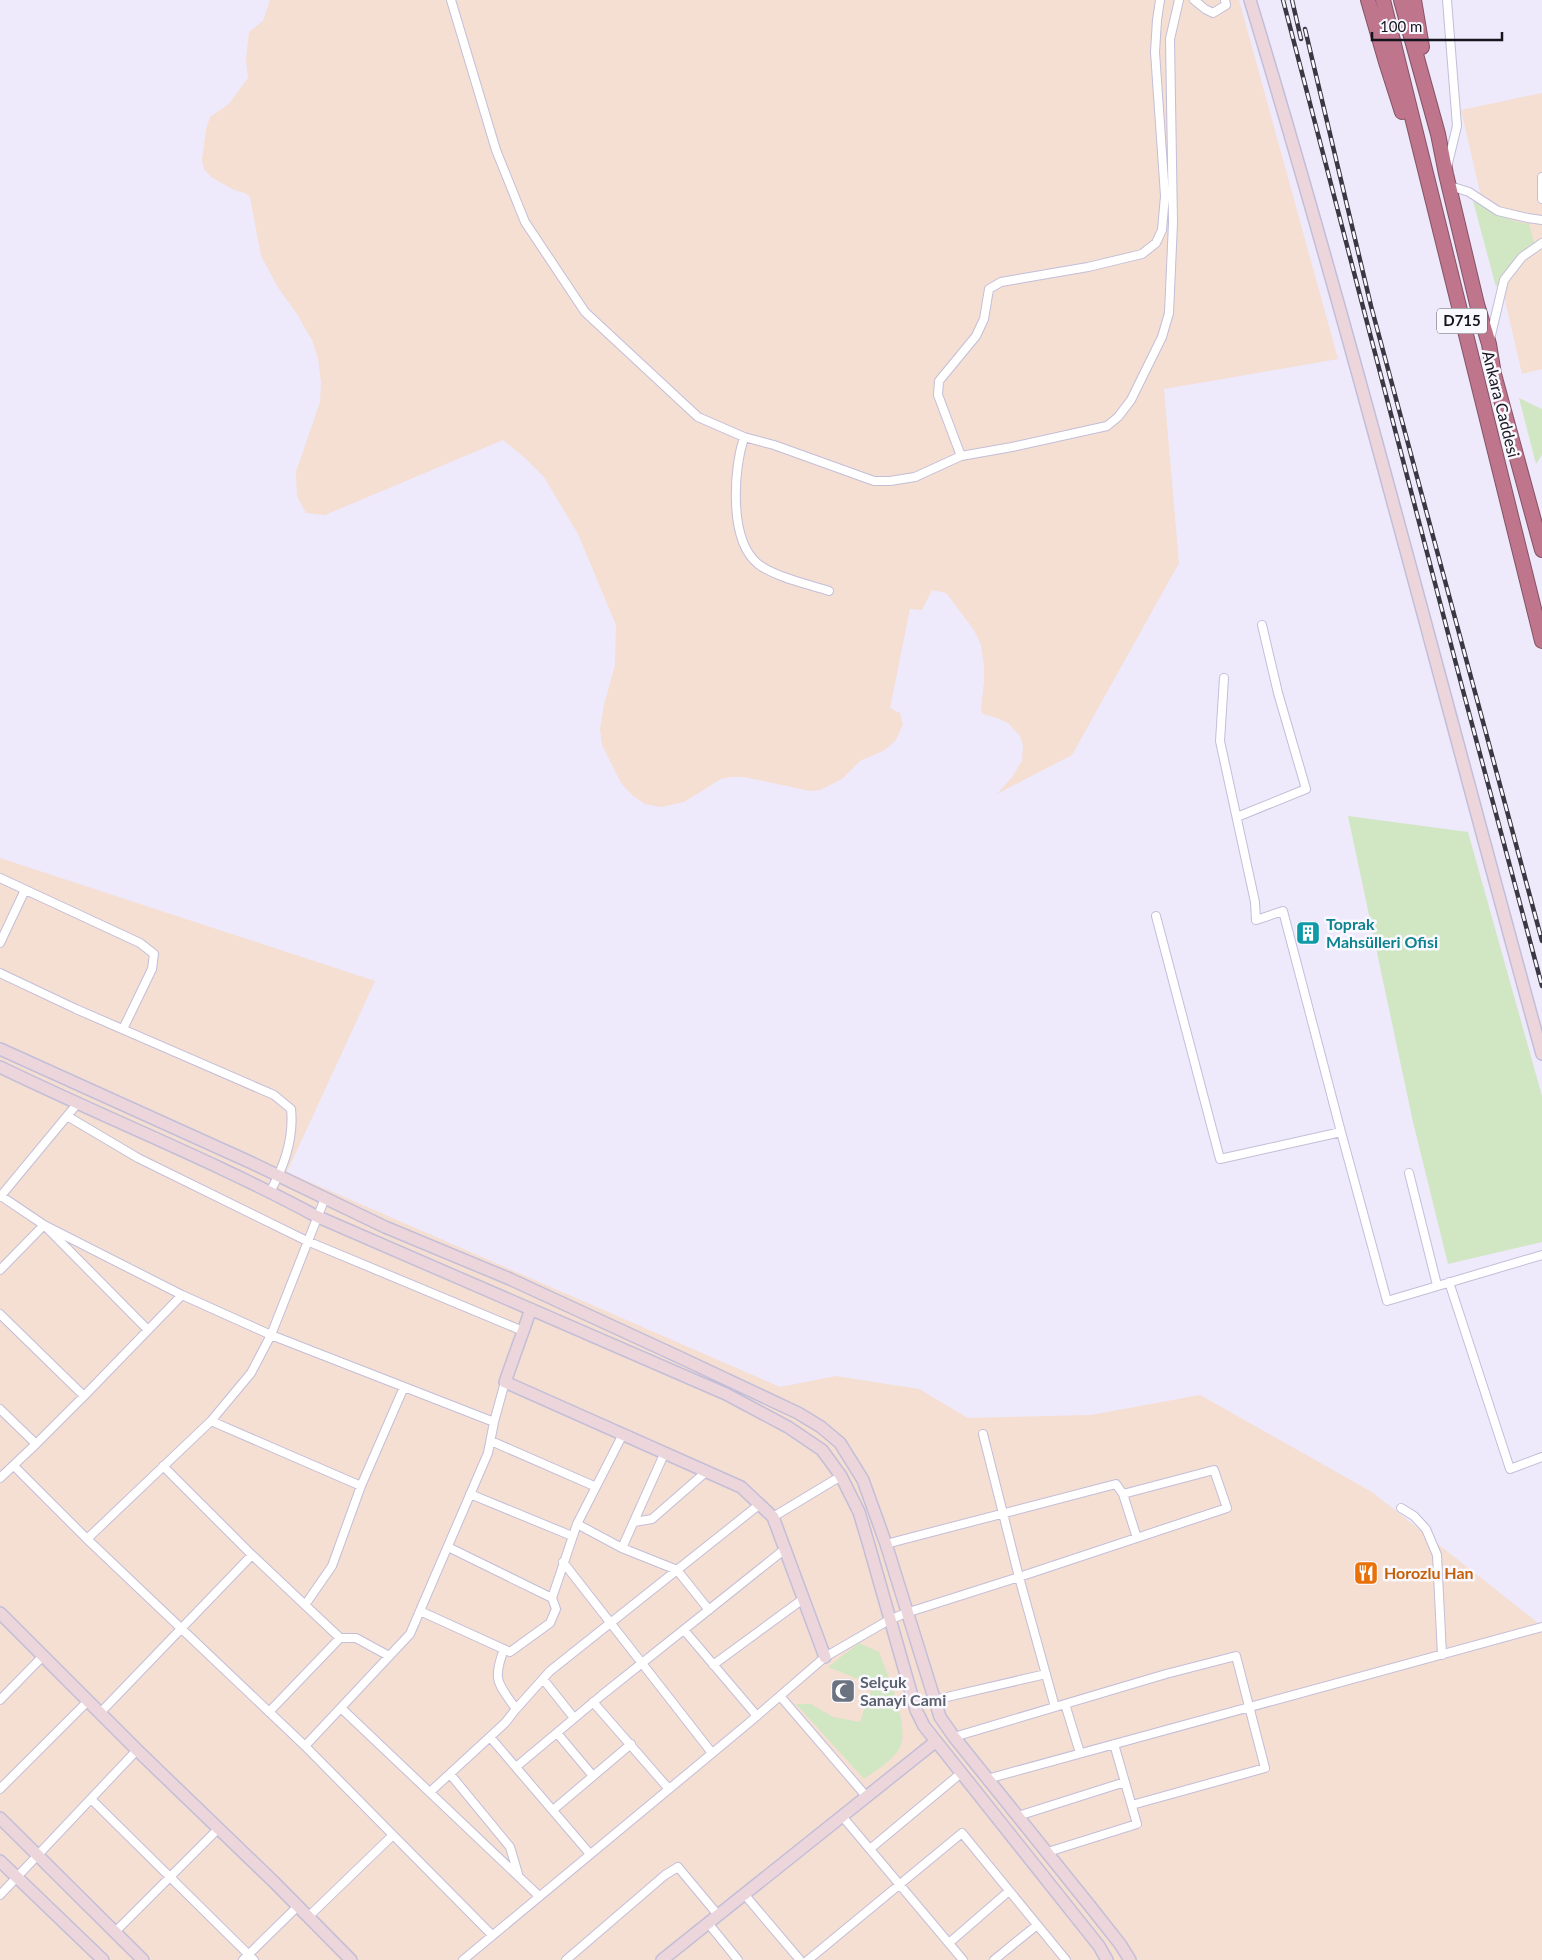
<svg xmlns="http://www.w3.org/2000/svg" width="1542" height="1960" font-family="Lato,sans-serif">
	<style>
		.industrial { fill: #f5ded2 }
		.green { fill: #d1e6c3 }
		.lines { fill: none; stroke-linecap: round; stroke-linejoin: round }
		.street-casing { stroke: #c3bed8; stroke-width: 10 }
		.secondary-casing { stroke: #c3bed8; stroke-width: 14 }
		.highway-casing { stroke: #845365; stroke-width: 16 }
		.street { stroke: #fff; stroke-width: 8 }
		.secondary { stroke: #ecd6dc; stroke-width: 11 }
		.highway { stroke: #bf758c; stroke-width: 14 }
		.rail-casing { stroke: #3a3842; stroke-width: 4.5 }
		.rail { stroke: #faf9ff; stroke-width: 2.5; stroke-dasharray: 8; stroke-linecap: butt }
		.labels { text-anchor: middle; stroke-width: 5; stroke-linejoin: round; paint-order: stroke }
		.shield { fill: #faf9ff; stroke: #5a5961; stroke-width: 1 }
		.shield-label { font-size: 15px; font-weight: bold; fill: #16141d }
		.street-label { font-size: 16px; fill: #16141d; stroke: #faf9ff }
		.culture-label { font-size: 16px; font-weight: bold; fill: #0d838f; stroke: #faf9ff; text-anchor: start }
		.food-label { font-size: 16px; font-weight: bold; fill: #c56008; stroke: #faf9ff; text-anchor: start }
		.worship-label { font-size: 16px; font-weight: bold; fill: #5b616d; stroke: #faf9ff; text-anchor: start }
	</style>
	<rect width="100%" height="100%" fill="#eeeafb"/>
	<path class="industrial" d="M270,0H1239L1338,359L1164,389L1179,563L1072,755L997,794L1012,777L1022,761L1023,745L1020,736L1008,723L997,718L983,714L981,710L984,682V666L981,645L974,630L946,593L932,590L922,610L910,609L890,708L900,713L903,724L897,738L891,745L883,751L860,761L842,779L820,790L810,791L744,777H731L721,779L684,802L661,807L645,804L633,796L621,783L602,745L600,729L604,705L615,665L616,625L578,534L544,477L525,458L503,440L325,515L306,513L297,496L296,472L320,402L321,383L318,358L312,340L297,314L279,289L261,256L250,197L245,193L234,190L211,177L204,169L202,160L206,129L210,117L229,104L248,78L246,60L249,32L263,21Z
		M1542,93V369L1522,374L1461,110Z
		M0,858L375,981L287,1172L780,1387L836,1376L919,1389L968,1418L1091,1415L1200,1395L1372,1492L1542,1626V1960H0Z"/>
	<path class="green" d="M1473,201C1495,213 1504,220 1529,224L1534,243L1519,254L1496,287Z
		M1519,398L1542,409V455L1536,464Z
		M1348,816L1468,832L1542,1096V1242L1448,1264L1413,1122Z
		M859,1643L879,1652C887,1674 914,1732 897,1752C889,1763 875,1771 864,1779L796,1704H811L833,1717L860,1722L873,1685L828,1667Z"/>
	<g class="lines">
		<defs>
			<path id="street" d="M451,0L496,150L525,222L585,312L698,417L744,437L774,445L874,481H890L915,477L961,456L1012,447L1107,426L1118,417L1131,400L1162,337L1169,313L1173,223L1170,39L1179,0
				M1194,0L1205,9L1213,13L1226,5L1225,0
				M1447,0L1457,126L1447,167
				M1542,177V199
				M1450,186L1469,192L1498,211L1528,218L1542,220
				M1490,339L1504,280L1522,257L1542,243
				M744,437C734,470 728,539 758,564C775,577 808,584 829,591
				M961,456L938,395L939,381L976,336L984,319L989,289L1001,282L1088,267L1142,254L1156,243L1162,230L1165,196L1155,52L1157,20L1160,0
				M1224,678L1220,741L1255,902L1256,920L1283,911L1341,1132
				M1237,817L1306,789L1278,693L1262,625
				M0,878L140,943L154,954L152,969L123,1029
				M1156,916L1220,1159L1341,1132L1387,1301L1542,1255
				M0,943L25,890
				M0,973L76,1009L274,1095L291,1109C294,1137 284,1167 270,1192
				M67,1116L138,1158L307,1241L523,1331
				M1409,1173L1437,1285
				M1,1196L44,1225L182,1295L271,1335L494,1422
				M0,1197L77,1104
				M0,1270L44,1225L148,1330
				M1449,1282L1510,1469L1542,1457
				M0,1314L84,1396L182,1295
				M0,1409L36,1444L84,1396
				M211,1421L361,1486
				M491,1441L594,1486
				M14,1466L87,1539L305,1746
				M163,1466L252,1555
				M0,1478L36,1444
				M470,1494L572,1536
				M1123,1494L1137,1538
				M1401,1508L1414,1516L1426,1529L1437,1555L1442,1655
				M773,1517L841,1476
				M634,1522L652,1519L707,1471
				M577,1524L622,1548L677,1570L709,1610
				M87,1539L211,1421L251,1373L271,1335L325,1198
				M886,1544L1116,1484L1123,1494L1214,1470L1227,1508L1019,1577L1055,1707
				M448,1547L552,1598L577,1524L623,1434
				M622,1548L665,1452
				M563,1562L712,1753
				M305,1605L332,1566L361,1486L404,1387
				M420,1611L510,1652L550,1623L556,1609L552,1598
				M684,1630L757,1716
				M340,1638H356L389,1656
				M713,1665L803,1599
				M543,1679L574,1718
				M780,1696L866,1796
				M0,1700L43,1656
				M934,1700L1046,1674
				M593,1702L668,1788
				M1065,1704L1080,1753
				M341,1708L539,1896
				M516,1709L550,1671L760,1504
				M100,1713L252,1555L340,1638L269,1712
				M557,1733L593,1776
				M490,1737L590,1854
				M954,1737L1166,1674L1236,1656L1265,1768L1132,1805
				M516,1767L602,1695L785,1549
				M450,1774L510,1847L518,1874
				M987,1779L1542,1627
				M0,1789L88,1701
				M430,1792L505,1723L516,1709C498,1683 492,1681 504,1649
				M91,1799L254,1960
				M553,1810L631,1744
				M842,1816L963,1960
				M1018,1816L1125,1782
				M393,1835L492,1935
				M870,1849L960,1774
				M1048,1852L1137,1824L1114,1744
				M744,1894L800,1960
				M0,1895L137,1750
				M308,1917L393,1835L305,1746L410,1634L488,1453L494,1422L505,1382
				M708,1923L738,1960
				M115,1932L218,1829
				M949,1943L1009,1891
				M243,1960L298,1906
				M463,1960L751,1721L825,1657L889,1620L906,1613L1019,1577L983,1434
				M566,1960L665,1875L678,1867L718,1915
				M808,1960L962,1833L1066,1960
				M994,1960L1037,1925"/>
			<path id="secondary" d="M1250,0C1356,349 1445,702 1542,1054
				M0,1049L252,1163L385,1227L510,1279L679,1357L798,1413L821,1427L840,1443L863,1480L886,1544L940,1717L954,1737L1090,1906L1120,1944L1130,1960
				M0,1067C105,1118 214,1161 316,1216L726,1394L788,1427L822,1450L841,1476L859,1512L868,1542L916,1710L924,1726L1099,1946L1107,1960
				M531,1309L505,1382L741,1487L773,1517L825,1657
				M0,1613L137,1750L274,1882L351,1960
				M0,1818L143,1960
				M0,1861L103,1960
				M662,1960L935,1742"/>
			<path id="highway" d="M1368,0L1386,62L1402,112
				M1383,0L1542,641
				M1401,0L1438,134L1446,174L1477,304L1489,344L1494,374L1542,550
				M1414,0L1422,47"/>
		</defs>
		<use href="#street" class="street-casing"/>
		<use href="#secondary" class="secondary-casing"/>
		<use href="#highway" class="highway-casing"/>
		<use href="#street" class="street"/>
		<use href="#secondary" class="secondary"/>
		<use href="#highway" class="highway"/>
		<defs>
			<path id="rail" d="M1283,0L1461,683L1542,986
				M1292,0L1301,39
				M1305,29L1371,306L1542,941"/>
		</defs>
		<use href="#rail" class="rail-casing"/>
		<use href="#rail" class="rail"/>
	</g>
	<defs>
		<symbol id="building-square" viewBox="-11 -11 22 22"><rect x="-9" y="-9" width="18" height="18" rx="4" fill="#0f9aa8" stroke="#faf9ff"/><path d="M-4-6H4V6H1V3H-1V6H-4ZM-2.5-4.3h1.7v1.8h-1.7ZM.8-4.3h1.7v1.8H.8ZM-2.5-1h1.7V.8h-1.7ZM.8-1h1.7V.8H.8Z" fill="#fff"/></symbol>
		<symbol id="restaurant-square" viewBox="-11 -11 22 22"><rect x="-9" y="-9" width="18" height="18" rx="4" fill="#e8710a" stroke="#faf9ff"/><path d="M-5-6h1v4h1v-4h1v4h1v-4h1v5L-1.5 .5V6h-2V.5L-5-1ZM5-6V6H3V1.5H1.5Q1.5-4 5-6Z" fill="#fff"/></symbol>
		<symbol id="mosque-square" viewBox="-11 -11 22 22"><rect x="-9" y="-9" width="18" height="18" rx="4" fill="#6b7280" stroke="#faf9ff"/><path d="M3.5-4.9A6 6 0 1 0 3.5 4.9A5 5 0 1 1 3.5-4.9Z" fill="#fff"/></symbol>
	</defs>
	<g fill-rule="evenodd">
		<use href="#building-square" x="1294" y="919" width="28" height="28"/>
		<use href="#restaurant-square" x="1352" y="1559" width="28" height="28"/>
		<use href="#mosque-square" x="829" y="1677" width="28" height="28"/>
	</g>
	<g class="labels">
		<rect class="shield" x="1437" y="308.5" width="50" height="25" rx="4"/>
		<g class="shield-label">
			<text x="1462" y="326">D715</text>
		</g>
		<g class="street-label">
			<text transform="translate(1501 404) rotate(76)" y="6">Ankara Caddesi</text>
		</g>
		<g class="culture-label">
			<text x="1326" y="930">Toprak<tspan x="1326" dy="18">Mahsülleri Ofisi</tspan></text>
		</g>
		<g class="food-label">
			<text x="1384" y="1579">Horozlu Han</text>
		</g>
		<g class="worship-label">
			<text x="860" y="1688">Selçuk<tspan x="860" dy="18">Sanayi Cami</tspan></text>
		</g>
	</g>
	<path d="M1372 32v8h130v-8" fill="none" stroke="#16141d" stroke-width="2.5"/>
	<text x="1380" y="32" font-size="15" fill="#16141d" stroke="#faf9ff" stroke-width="4" paint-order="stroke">100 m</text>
</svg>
